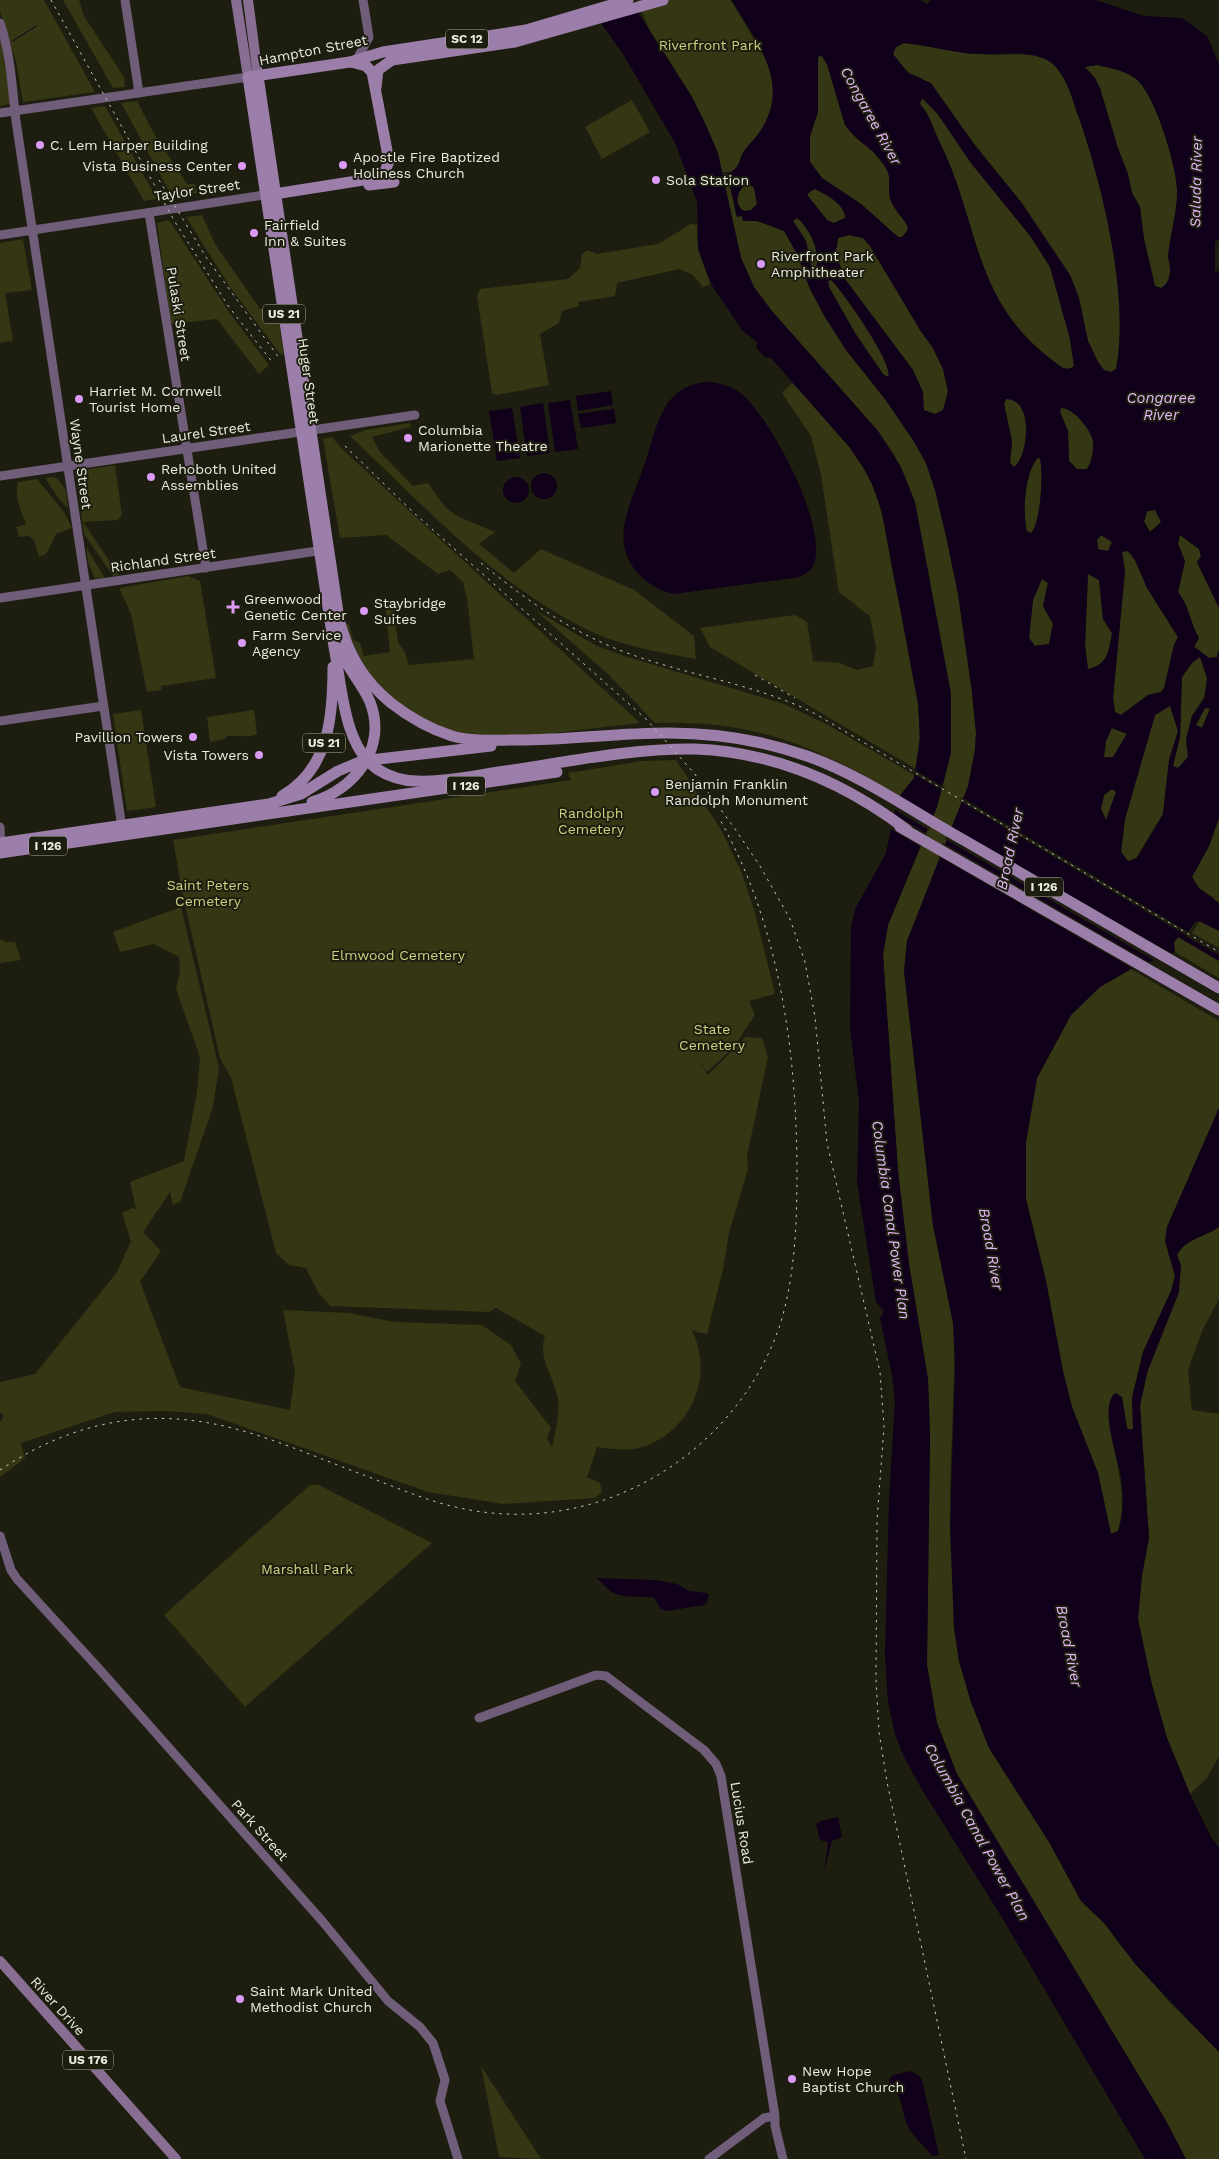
<svg xmlns="http://www.w3.org/2000/svg" width="1219" height="2159" font-family="'Work Sans',sans-serif">
	<style>
		.green { fill: #353614 }
		.water { fill: #100019; fill-rule: evenodd }
		.pier { fill: #1d1e0f }
		.lines { fill: none; stroke-linecap: round; stroke-linejoin: round }
		.stream { stroke: #100019; stroke-width: 1 }
		.secondary { stroke: #705d79; stroke-width: 9 }
		.primary { stroke: #876e92; stroke-width: 10 }
		.highway { stroke: #9c7eaa; stroke-width: 11 }
		.rail { stroke: #c6c7bc; stroke-width: 1; stroke-dasharray: 2.5 5; stroke-linecap: butt }
		.poi-dot { fill: #da9af6; stroke: #1d1e0f; stroke-width: 2 }
		.labels { text-anchor: middle; stroke-width: 4; stroke-linejoin: round; paint-order: stroke }
		.shield { fill: #1d1e0f; stroke: #adaea2; stroke-width: 1 }
		.shield-label { font-size: 12px; font-weight: bold; fill: #ebece1 }
		.park-label { font-size: 14px; fill: #ccd181; stroke: #1d1e0f }
		.street-label { font-size: 14px; fill: #ebece1; stroke: #1d1e0f }
		.poi-label { font-size: 14px; fill: #ebece1; stroke: #1d1e0f; text-anchor: start }
		.water-label { font-size: 15px; font-style: italic; fill: #e3b5f7; stroke: #1d1e0f }
	</style>
	<rect width="100%" height="100%" fill="#1d1e0f"/>
	<path class="green" d="M0,0H44L95,92L23,102L16,61L0,11Z
		M63,0H79L84,16L124,77L125,87L113,88Z
		M637,0H731L769,65L774,90V99L765,124L758,136L741,155L740,164L733,171L730,182L736,216H742L744,221H757L784,231L797,254L810,289L825,317L846,350L885,399L913,440L926,463L935,490L946,536L958,594L972,692L976,733L975,750L968,786L907,941L904,971L933,1225L953,1323L955,1345L950,1490L954,1628L959,1661L971,1702L989,1748L1049,1842L1081,1901L1105,1924L1120,1945L1171,2004L1219,2052V2159H1186L1165,2119L957,1774L937,1723L927,1665L930,1435L928,1379L909,1264L898,1171L883,955L888,925L937,807L951,753V694L915,502L894,454L878,431L771,310L754,287L741,258L715,147L692,97L649,29Z
		M0,34L11,101L9,104L0,106Z
		M904,43C933,46 962,54 991,55C1010,56 1029,51 1047,60C1065,69 1072,98 1078,115C1103,184 1130,297 1116,369L1111,372L1104,370L1098,362L1088,341L1079,298L1070,275L1021,202L922,78C907,73 901,67 893,54L896,47Z
		M821,55L827,64L845,125L860,141L870,148L886,168L890,178L891,199L907,225L908,230L902,237H898L861,204L822,178L810,162V136L818,112V57Z
		M1096,65C1110,68 1125,70 1136,79C1155,94 1176,164 1177,188C1178,211 1170,234 1168,257C1171,268 1172,282 1161,288L1155,286L1144,239L1140,207L1132,193L1128,174L1084,66Z
		M922,98L937,113L971,163L1031,237L1050,267L1070,339L1074,366C1066,373 1059,366 1052,360C971,299 980,222 939,141C933,128 930,115 920,104Z
		M632,100L650,132L602,159L585,127Z
		M137,101L154,134L187,184H195L197,193L173,198L121,103Z
		M105,106L157,199L144,201L91,108Z
		M749,184L755,188L757,204L751,210L744,211C733,205 737,187 749,184Z
		M814,189C825,193 846,205 845,218L834,223L827,220L808,196V194Z
		M202,215L215,244L260,309L276,305L284,354L281,355L230,287L186,217Z
		M797,218C811,228 818,250 817,267L815,268L811,266L806,241L793,221Z
		M169,220L231,315L269,365L259,374L217,319L171,324L157,223Z
		M691,224L698,225C694,243 704,267 711,284L703,287L693,275L679,269L617,283L615,296L578,302L579,306L562,311L559,323L540,334L549,385L497,395L492,393L477,296L480,289L568,279L580,268L582,254L587,250L597,254L658,244Z
		M849,235L863,238L870,246L920,330L933,348L943,369L948,391L943,410L935,414L924,410L913,370L845,279L836,255L838,238Z
		M23,239L32,290L5,293L13,341L0,343V243Z
		M828,280H831L836,284C852,308 883,346 890,373L888,377L883,374L855,333L829,287Z
		M792,383C814,404 850,443 865,469C883,502 886,538 893,575C906,638 928,704 916,769L710,647L700,628L795,615L807,622L813,661L839,663L857,670L873,666L876,648L870,616C858,609 851,599 839,593L821,475L811,436L782,393Z
		M1006,399C1036,399 1027,459 1014,467L1010,463L1012,441L1004,404Z
		M1061,408C1073,407 1091,430 1093,441C1094,449 1092,462 1087,469H1077L1069,461L1068,431L1060,412Z
		M410,423L411,427L372,437L380,452L413,486L428,483L445,507L459,517L495,532L479,544L514,573L541,549L634,590L694,636L696,659C658,652 620,646 586,629C495,584 423,505 350,436L366,430Z
		M332,437L341,448L640,723L528,736L478,737L438,727L399,704L369,678L344,624H349L353,640L360,643L364,656L390,652L385,603L392,601L398,642L405,652L409,665L474,659L467,598L463,582L450,570L438,574L386,535L340,538L323,439Z
		M1039,457L1041,461C1041,478 1043,521 1031,533L1027,531C1022,514 1025,469 1039,457Z
		M115,465L122,515L117,520L83,522L119,575L113,576L84,534L76,473L77,471Z
		M51,477L57,478L66,490L68,508L59,499L45,478Z
		M37,479L64,512L72,528L56,534L46,554L39,557L34,540L29,536L19,537L16,527L26,524C21,512 14,495 18,482Z
		M1155,510L1161,522L1150,532L1144,521L1147,511Z
		M1101,535L1112,542L1108,552L1098,549L1097,540Z
		M1180,535L1199,549L1201,556L1197,562L1219,608V648L1217,657L1209,658L1194,646L1199,638C1190,623 1189,605 1178,592L1185,561L1178,544Z
		M86,547L105,578L95,579L88,562Z
		M1128,550L1135,560L1147,588L1178,637L1174,645L1164,688L1161,692L1148,695L1121,715L1115,712L1113,698L1125,571L1122,552Z
		M1088,574L1099,580L1103,619L1112,633C1109,651 1108,665 1088,669L1085,645Z
		M188,576L200,581L216,678L161,686V690L147,692L131,614L119,588Z
		M1042,579L1048,583L1043,606L1053,624L1049,644L1035,646L1029,639L1033,600Z
		M535,610L595,645L621,655L784,704L828,725L914,775V778L900,796C815,746 757,720 655,723L608,674Z
		M1200,657L1207,678L1204,697L1192,716L1186,739L1188,757L1178,768L1173,766L1180,737L1182,677L1192,663Z
		M1170,705L1178,731L1169,760L1163,814L1136,858L1128,861L1121,852L1125,819L1155,715Z
		M1205,708H1210L1202,728L1196,725Z
		M141,710L156,807L127,811L113,714Z
		M254,710L257,734C248,738 238,735 227,736L225,739L210,742L207,717Z
		M1111,728L1127,733L1113,757H1104L1106,741Z
		M676,760L721,830L741,871L755,913L775,994L749,1001L755,1015L733,1048L707,1072L695,1055L708,1075L746,1037L762,1038L768,1057L747,1156L748,1169L729,1233L723,1269L707,1334L697,1332L691,1329C716,1375 690,1434 639,1448C625,1451 611,1449 597,1447L587,1477L600,1483L602,1492L595,1498L503,1504L428,1492L207,1414L164,1411L115,1412L21,1443L25,1458L0,1477V1422L4,1416L0,1412V1382L35,1374L117,1272L131,1241L122,1213L132,1208L136,1209L130,1182L184,1161L197,1092L200,1057L176,989L180,972L179,957L154,944L120,952L113,932L181,907L219,1068L213,1107L180,1202L173,1205L170,1192L143,1232L161,1251L140,1282L180,1387L290,1410L295,1372L283,1310L349,1313L395,1322L482,1325L511,1345L521,1364L515,1381L551,1428L547,1438L552,1447C555,1432 560,1416 558,1400C555,1377 537,1359 545,1336L496,1308L489,1312L330,1306L318,1292L306,1268L289,1265L276,1253L231,1078L220,1058L183,896L173,840L571,780L568,773L642,761Z
		M1112,789L1116,792L1106,820L1101,809L1104,795Z
		M1219,818V948L1192,933L1214,898L1199,888L1192,877L1209,846Z
		M1180,936L1219,961V978L1175,952L1174,942Z
		M0,939L6,942H15L21,960L0,963Z
		M1131,969L1219,1021V1108L1167,1227L1168,1254L1174,1266L1175,1276L1171,1291L1143,1352L1132,1398L1133,1428L1131,1430L1127,1428L1122,1397L1113,1394L1112,1397C1104,1442 1132,1486 1118,1531L1111,1534L1098,1473L1072,1407L1063,1371L1046,1281L1026,1199V1142L1037,1078L1071,1015L1100,987Z
		M1219,1227V1299L1202,1331L1188,1370L1192,1410L1219,1414V1756L1207,1778L1190,1794L1167,1738L1151,1681L1138,1619L1142,1575L1149,1538L1140,1406L1147,1373L1163,1328L1174,1305L1181,1266L1177,1255C1185,1239 1205,1237 1219,1227Z
		M310,1485H319L432,1543L245,1707L164,1615Z
		M481,2066L541,2159L499,2157Z"/>
	<path class="water" d="M731,0H920L927,4L931,0H1096L1144,16L1182,18L1207,36L1219,64V239L1215,242V272L1219,271V608L1197,562L1201,556L1199,549L1180,535L1178,544L1185,561L1178,592C1189,605 1190,623 1199,638L1194,647L1209,658L1217,657L1219,648V818L1209,846L1192,877L1199,888L1219,903V931L1199,921L1195,922L1185,936L1219,955V961L1178,937L1174,942L1175,952L1131,969L1100,987L1071,1015L1037,1078L1026,1142V1199L1046,1281L1063,1371L1072,1407L1098,1473L1111,1534L1118,1531C1124,1514 1123,1494 1121,1477C1118,1459 1098,1404 1116,1393L1122,1397L1127,1428L1131,1430L1133,1428L1132,1398L1143,1352L1171,1291L1175,1276L1165,1241L1167,1227L1219,1108V1227C1205,1237 1185,1239 1177,1255L1181,1266L1179,1292L1147,1373L1140,1406L1149,1538L1142,1575L1138,1619L1151,1681L1167,1738L1190,1794L1211,1837L1219,1848V2052L1136,1965L1105,1924L1081,1901L1049,1842L989,1748L971,1702L959,1661L954,1628L950,1527L955,1369L953,1323L933,1225L904,971L907,941L968,786L975,750L976,733L972,692L958,594L946,536L935,490L926,463L913,440L885,399L846,350L825,317L810,289L797,254L784,231L757,221H743L742,216L737,217L727,173C742,169 738,157 747,147C798,95 763,50 731,0ZM904,43C924,45 944,50 964,53C991,57 1023,48 1047,60C1065,70 1072,98 1078,115C1102,183 1130,299 1116,369L1111,372L1104,370L1098,362L1088,341L1079,298L1070,275L1021,202L976,147L931,83L909,74L893,54L896,47ZM821,55L827,64L845,125C856,142 876,149 886,168C892,178 887,188 890,199C893,208 902,217 907,225L908,230L902,237H898L861,204L822,178L810,162V136L818,112V57ZM1097,65C1110,68 1125,70 1136,79C1155,94 1176,164 1177,189C1178,211 1170,234 1168,257C1171,268 1172,282 1161,288L1155,286L1144,239L1140,207L1132,193L1128,174L1118,148L1100,88L1095,78L1085,67ZM922,98L937,113L971,163L1031,237L1050,267L1070,339L1074,366C1066,373 1059,365 1052,360C971,299 980,222 939,141C933,128 930,115 920,104ZM749,184L754,188L757,204L751,210L744,211C733,205 737,187 749,184ZM814,189C825,193 846,205 845,218L834,223L827,220L808,196V193ZM797,218C808,226 824,256 815,268L811,266L806,241L793,221ZM849,235L863,238L870,246L920,330L933,348L943,369L948,391L943,410L935,414L924,410L923,392L913,370L845,279L836,255L838,238ZM831,280C842,290 895,366 888,377L883,374L855,333L829,287L828,281ZM1006,399C1036,399 1027,459 1014,467L1010,463L1012,441L1004,404ZM1061,408C1073,407 1091,430 1093,441C1094,449 1092,462 1087,469H1077L1069,461L1068,431L1060,412ZM1039,457C1045,468 1040,525 1031,533L1027,531C1022,515 1025,468 1039,457ZM1155,510L1161,522L1150,532L1144,522L1147,511ZM1101,535L1112,542L1108,551L1098,549L1097,540ZM1128,551L1135,560L1147,588L1178,637L1174,645L1164,688L1161,692L1148,695L1121,715L1115,712L1113,698L1125,571L1122,552ZM1088,574L1099,580L1103,619L1112,633C1109,650 1108,665 1088,669L1085,645ZM1042,579L1048,583L1043,606L1053,624L1049,644L1035,646L1029,638L1033,600ZM1200,657L1207,678L1205,697L1192,716L1186,739L1188,757L1178,768L1173,766L1180,737L1182,677L1192,663ZM1170,706L1178,731L1169,760L1163,814L1137,858L1128,861L1121,852L1125,819L1155,715ZM1205,708L1210,709L1202,728L1196,725ZM1112,728L1127,734L1113,757H1104L1106,741ZM1112,789L1116,792L1106,820L1101,809L1104,795Z
		M638,12L692,97L705,123L718,153L741,258L754,287L771,310L878,431L901,467L915,502L951,694V753L937,807L888,925L883,955L898,1171L909,1264L928,1379L930,1435L927,1665L937,1723L957,1774L1165,2119L1186,2159H1145L1001,1916L921,1788L904,1757L895,1734L888,1702L885,1654L889,1499L895,1401L892,1375L880,1318L884,1311L876,1302L857,1182L859,1102L850,1028L851,927L855,909L886,853L894,813L901,794L914,778L920,738L918,704L882,512L872,484L864,469L850,448L771,358L764,357L756,347L757,342L742,330L711,284L698,249L697,202L675,143L623,54L601,23Z
		M710,382C720,383 731,386 739,392C770,415 828,526 814,564C811,571 806,573 800,577L674,594C644,587 619,561 624,528C627,506 638,485 645,463C653,440 657,412 675,395C684,386 698,382 710,382Z
		M611,391L613,405L578,411L576,396Z
		M570,400L578,449L555,452L548,403Z
		M543,403L550,453L527,456L520,407Z
		M512,408L520,458L497,461L489,411Z
		M614,409L616,423L581,428L578,414Z
		M531 486a13 13 0 1 1 26 0a13 13 0 1 1-26 0Z
		M503 490a13 13 0 1 1 26 0a13 13 0 1 1-26 0Z
		M596,1578L655,1580L677,1584L689,1591L706,1593L709,1595L707,1603L704,1605L667,1611L661,1609L654,1598C639,1595 621,1600 608,1589C604,1586 601,1581 596,1578Z
		M838,1817L842,1837L832,1841L824,1872L828,1842L820,1840L816,1824L821,1821Z
		M910,2071L918,2075L922,2080L939,2155L933,2156C924,2146 911,2135 906,2122C900,2103 904,2100 889,2083L890,2078L893,2075Z"/>
	<path class="pier" d="M913,769L945,788L944,791L912,773Z
		M897,796L935,817L929,830L893,809Z
		M961,797L1190,933L1189,935L1219,952V955L960,801Z
		M892,813L927,834L921,847L889,828Z
		M950,826L1174,955L1157,962L945,839Z
		M943,843L1152,964L1135,970L938,856Z"/>
	<g class="lines">
		<path class="stream" d="M13,41L36,26
			M722,173H728"/>
		<path class="secondary" d="M125,0L139,93
			M0,23C11,55 12,88 16,121L121,821
			M357,59L369,37L363,0
			M0,113L248,77
			M149,213L206,568
			M0,235L264,195
			M0,476L415,415
			M0,598L324,550
			M0,721L103,706
			M0,827L1,847
			M0,1536L11,1570L17,1579L101,1671L323,1922L388,2001L420,2027L433,2043L445,2080L440,2101L458,2159
			M479,1718L596,1675L606,1676L704,1750L716,1764L721,1776L775,2116V2126L783,2159
			M709,2159L764,2118L775,2116"/>
		<path class="primary" d="M236,0L248,77
			M248,0L258,76
			M0,1961L176,2159"/>
		<path class="highway" d="M628,0L526,30L383,52L350,62L248,77L334,647C342,685 343,745 377,769C388,776 403,781 417,781C441,782 467,777 492,773C558,764 627,748 695,749C774,752 845,783 907,830
			M258,76L339,619C348,654 363,680 391,703C409,717 430,729 452,736C474,742 496,740 518,740C568,740 618,733 668,733C716,733 762,740 807,756C861,775 912,811 962,839C1047,889 1133,938 1219,988
			M376,87L378,70L392,60L515,42L663,0
			M369,185L394,182
			M268,195L376,178L384,174L389,161L372,72L366,66L351,62
			M282,796C329,769 333,717 333,667
			M312,802C354,790 388,748 370,702C362,682 346,669 341,648
			M900,827L1219,1010
			M0,843L269,804L301,794L338,771L362,761L491,746
			M0,853L557,772"/>
		<path class="rail" d="M51,0L175,222L229,307L273,363
			M159,180L206,257L279,358
			M345,446L414,513L646,719L694,773L735,829L760,866L790,919L805,962L815,1017L827,1143L880,1372L884,1427L877,1520L876,1680L879,1732L887,1782L966,2159
			M481,563C527,601 574,634 630,654C691,676 754,684 812,712L1219,952
			M755,675L795,698
			M0,1470C73,1421 150,1406 236,1429C281,1441 325,1461 369,1477C402,1490 435,1504 470,1510C603,1534 734,1454 779,1328C790,1294 794,1259 796,1224C801,1088 788,939 719,818"/>
	</g>
	<g class="poi-dot">
		<circle cx="40" cy="145" r="5"/>
		<circle cx="343" cy="165" r="5"/>
		<circle cx="242" cy="166" r="5"/>
		<circle cx="656" cy="180" r="5"/>
		<circle cx="254" cy="233" r="5"/>
		<circle cx="761" cy="264" r="5"/>
		<circle cx="79" cy="399" r="5"/>
		<circle cx="408" cy="438" r="5"/>
		<circle cx="151" cy="477" r="5"/>
		<path d="M230.5 599.5h5v5h5v5h-5v5h-5v-5h-5v-5h5z"/>
		<circle cx="364" cy="611" r="5"/>
		<circle cx="242" cy="643" r="5"/>
		<circle cx="193" cy="737" r="5"/>
		<circle cx="259" cy="755" r="5"/>
		<circle cx="655" cy="792" r="5"/>
		<circle cx="240" cy="1999" r="5"/>
		<circle cx="792" cy="2079" r="5"/>
	</g>
	<g class="labels">
		<g class="shield">
			<rect x="446" y="29.5" width="42" height="19" rx="4"/>
			<rect x="263" y="304.5" width="42" height="19" rx="4"/>
			<rect x="303" y="733.5" width="42" height="19" rx="4"/>
			<rect x="447" y="776.5" width="38" height="19" rx="4"/>
			<rect x="29" y="836.5" width="38" height="19" rx="4"/>
			<rect x="1025" y="877.5" width="38" height="19" rx="4"/>
			<rect x="63" y="2050.5" width="50" height="19" rx="4"/>
		</g>
		<g class="shield-label">
			<text x="467" y="43">SC 12</text>
			<text x="284" y="318">US 21</text>
			<text x="324" y="747">US 21</text>
			<text x="466" y="790">I 126</text>
			<text x="48" y="850">I 126</text>
			<text x="1044" y="891">I 126</text>
			<text x="88" y="2064">US 176</text>
		</g>
		<g class="park-label">
			<text x="710" y="50">Riverfront Park</text>
			<text x="591" y="818">Randolph<tspan x="591" dy="16">Cemetery</tspan></text>
			<text x="208" y="890">Saint Peters<tspan x="208" dy="16">Cemetery</tspan></text>
			<text x="398" y="960">Elmwood Cemetery</text>
			<text x="712" y="1034">State<tspan x="712" dy="16">Cemetery</tspan></text>
			<text x="307" y="1574">Marshall Park</text>
		</g>
		<g class="street-label">
			<text transform="translate(313 50) rotate(-11)" y="5">Hampton Street</text>
			<text transform="translate(197 190) rotate(-8)" y="5">Taylor Street</text>
			<text transform="translate(179 314) rotate(81)" y="5">Pulaski Street</text>
			<text transform="translate(309 381) rotate(82)" y="5">Huger Street</text>
			<text transform="translate(206 432) rotate(-8)" y="5">Laurel Street</text>
			<text transform="translate(81 464) rotate(82)" y="5">Wayne Street</text>
			<text transform="translate(163 560) rotate(-8)" y="5">Richland Street</text>
			<text transform="translate(742 1823) rotate(81)" y="5">Lucius Road</text>
			<text transform="translate(260 1830) rotate(48)" y="5">Park Street</text>
			<text transform="translate(58 2006) rotate(48)" y="5">River Drive</text>
		</g>
		<g class="poi-label">
			<text x="50" y="150">C. Lem Harper Building</text>
			<text x="353" y="162">Apostle Fire Baptized<tspan x="353" dy="16">Holiness Church</tspan></text>
			<text x="232" y="171" text-anchor="end">Vista Business Center</text>
			<text x="666" y="185">Sola Station</text>
			<text x="264" y="230">Fairfield<tspan x="264" dy="16">Inn &amp; Suites</tspan></text>
			<text x="771" y="261">Riverfront Park<tspan x="771" dy="16">Amphitheater</tspan></text>
			<text x="89" y="396">Harriet M. Cornwell<tspan x="89" dy="16">Tourist Home</tspan></text>
			<text x="418" y="435">Columbia<tspan x="418" dy="16">Marionette Theatre</tspan></text>
			<text x="161" y="474">Rehoboth United<tspan x="161" dy="16">Assemblies</tspan></text>
			<text x="244" y="604">Greenwood<tspan x="244" dy="16">Genetic Center</tspan></text>
			<text x="374" y="608">Staybridge<tspan x="374" dy="16">Suites</tspan></text>
			<text x="252" y="640">Farm Service<tspan x="252" dy="16">Agency</tspan></text>
			<text x="183" y="742" text-anchor="end">Pavillion Towers</text>
			<text x="249" y="760" text-anchor="end">Vista Towers</text>
			<text x="665" y="789">Benjamin Franklin<tspan x="665" dy="16">Randolph Monument</tspan></text>
			<text x="250" y="1996">Saint Mark United<tspan x="250" dy="16">Methodist Church</tspan></text>
			<text x="802" y="2076">New Hope<tspan x="802" dy="16">Baptist Church</tspan></text>
		</g>
		<g class="water-label">
			<text transform="translate(871 116) rotate(61)" y="5">Congaree River</text>
			<text transform="translate(1196 182) rotate(-89)" y="5">Saluda River</text>
			<text x="1161" y="403">Congaree<tspan x="1161" dy="17">River</tspan></text>
			<text transform="translate(1010 849) rotate(-78)" y="5">Broad River</text>
			<text transform="translate(891 1220) rotate(82)" y="5">Columbia Canal Power Plan</text>
			<text transform="translate(991 1249) rotate(80)" y="5">Broad River</text>
			<text transform="translate(1069 1646) rotate(79)" y="5">Broad River</text>
			<text transform="translate(977 1832) rotate(61)" y="5">Columbia Canal Power Plan</text>
		</g>
	</g>
</svg>
